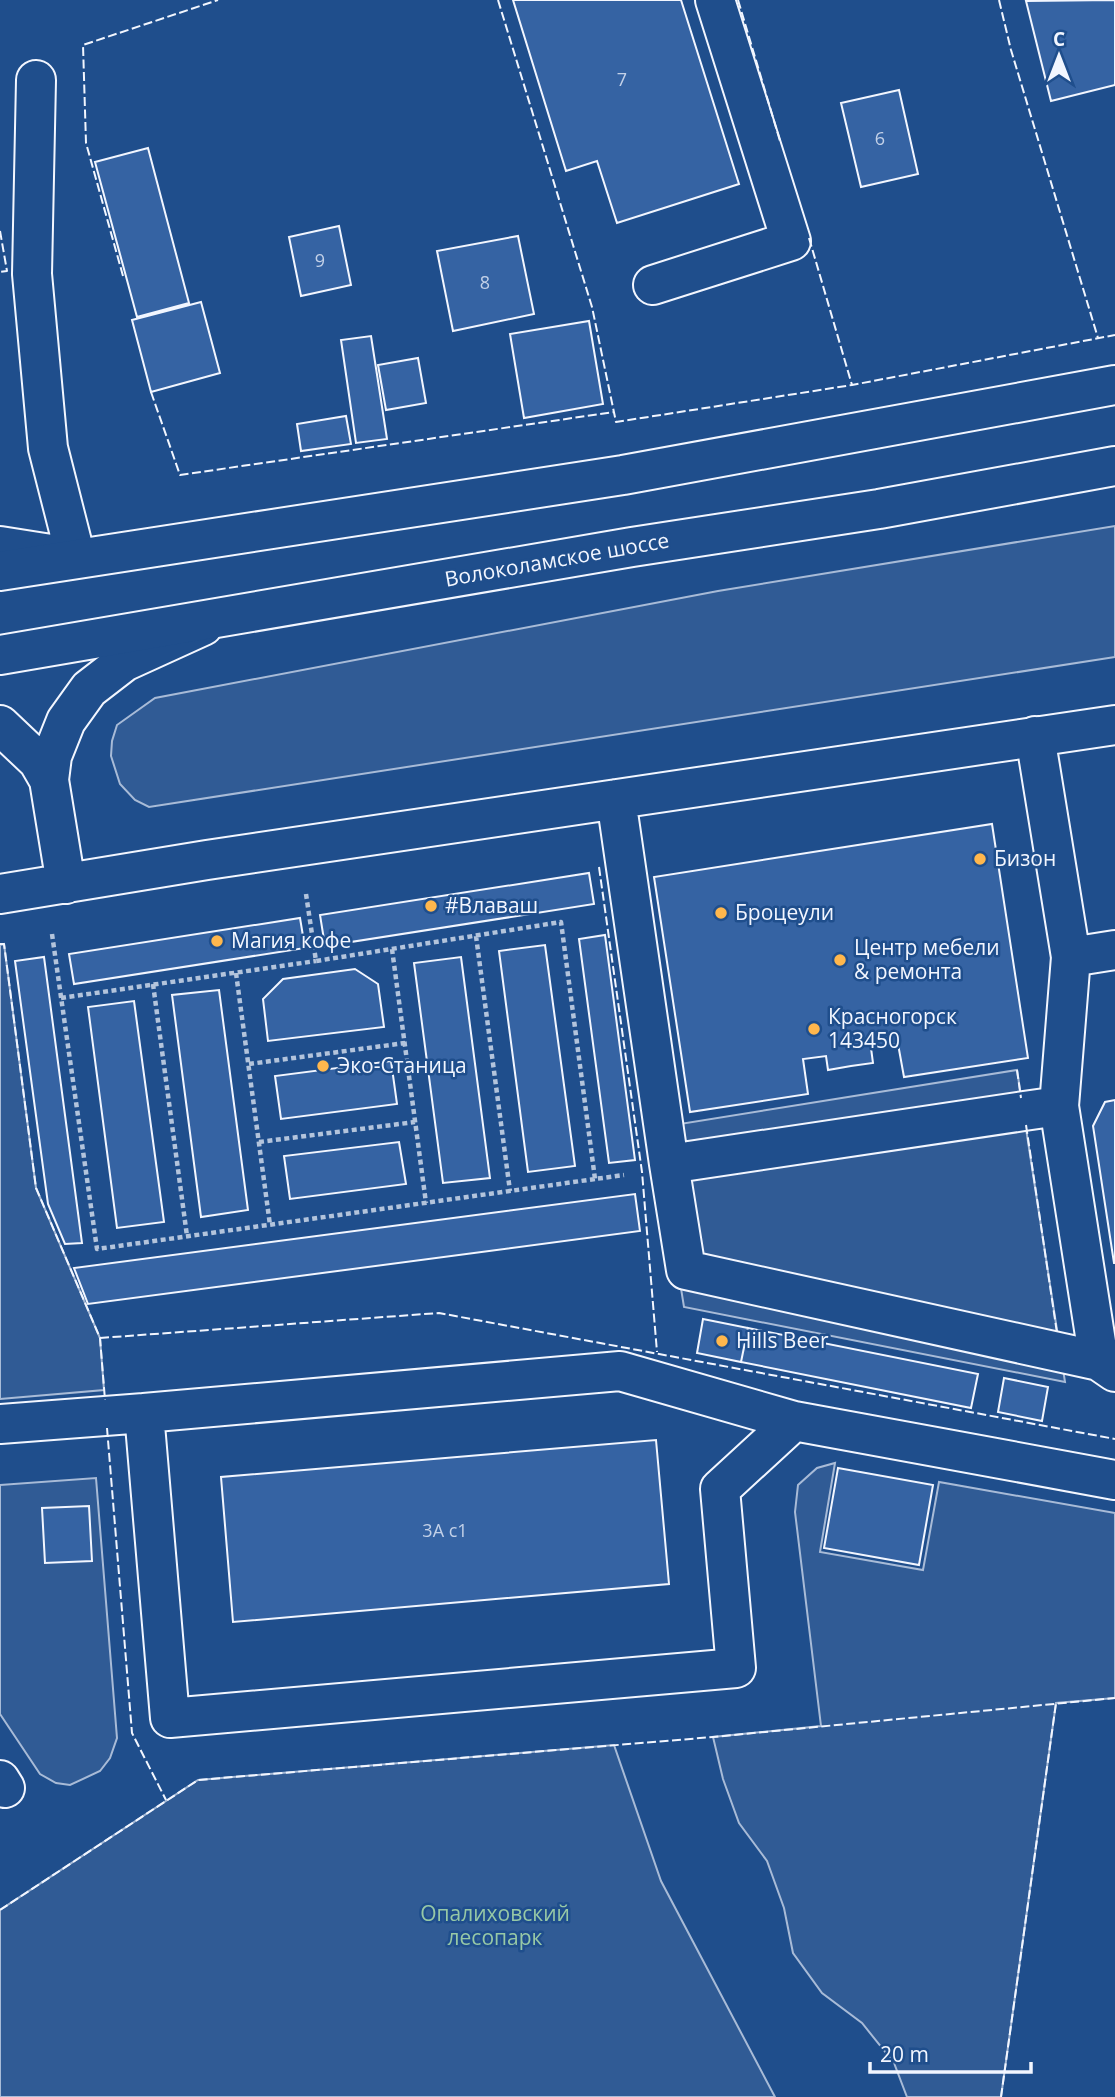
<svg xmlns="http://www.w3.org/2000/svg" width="1115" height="2097" font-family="'Open Sans',sans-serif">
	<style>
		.built { fill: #305b95; stroke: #a8bbd7; stroke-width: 2 }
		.building { fill: #3563a3; stroke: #f2f6ff; stroke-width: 2 }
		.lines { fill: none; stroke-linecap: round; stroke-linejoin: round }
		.minor-casing { stroke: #f2f6ff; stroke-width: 42 }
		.major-casing { stroke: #f2f6ff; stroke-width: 42 }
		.path { stroke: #b3c4dc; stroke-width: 4.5; stroke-dasharray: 5 3.5; stroke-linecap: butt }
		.minor { stroke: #1f4e8c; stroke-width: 38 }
		.major { stroke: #1f4e8c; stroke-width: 38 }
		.fence { stroke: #f2f6ff; stroke-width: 2; stroke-dasharray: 9 3.5; stroke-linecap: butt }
		.poi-dot { fill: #ffb74d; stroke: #1f4e8c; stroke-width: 2.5 }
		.labels { text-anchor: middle; stroke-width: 5; stroke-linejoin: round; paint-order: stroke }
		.number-label { font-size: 18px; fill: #c3d1e8 }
		.street-label { font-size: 21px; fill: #f2f6ff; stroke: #1f4e8c }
		.poi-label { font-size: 21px; fill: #f2f6ff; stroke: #1f4e8c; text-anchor: start }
		.park-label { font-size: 21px; fill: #97c8a6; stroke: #1f4e8c }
	</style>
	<rect width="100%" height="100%" fill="#1f4e8c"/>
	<path class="built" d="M1115,526V657L149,807L135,800L120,784L111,756L112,741L117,725L155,698L718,591Z
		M4,944L36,1188L100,1338L104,1390L0,1399V945Z
		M1017,1070L1065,1382L684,1307L655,1128Z
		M835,1463L820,1552L923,1570L939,1482L1115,1513V1698L1056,1703L1001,2097H907L894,2063L862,2023L822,1993L793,1953L784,1908L767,1861L739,1823L723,1779L713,1737L821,1726L795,1512L798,1485L817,1468Z
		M96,1478L117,1738L110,1758L100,1771L70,1785L56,1783L40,1774L0,1714V1485Z
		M614,1745L661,1881L775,2097H0V1910L198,1780Z"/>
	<path class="building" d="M513,0H681L739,184L617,223L597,161L566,171Z
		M1115,0V85L1051,101L1026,1Z
		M899,90L918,174L861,187L841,103Z
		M148,148L189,303L137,317L95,162Z
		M339,226L351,285L301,296L289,237Z
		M518,236L534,314L453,331L437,251Z
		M201,302L220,373L151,392L132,320Z
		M589,321L603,404L524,418L510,334Z
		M371,336L387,439L356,443L341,340Z
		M418,358L426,403L386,410L378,365Z
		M346,416L351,444L301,451L297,424Z
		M992,824L1028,1058L904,1077L898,1044L871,1048L873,1063L851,1066L828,1070L826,1056L803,1059L808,1094L690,1112L654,877Z
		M589,873L594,904L325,946L320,915Z
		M300,918L305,948L74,984L69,954Z
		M605,935L635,1160L609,1163L579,939Z
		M545,945L575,1166L528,1172L499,951Z
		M44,957L82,1243L65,1244L48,1204L15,961Z
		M461,957L490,1178L443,1183L414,963Z
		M355,969L378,984L384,1027L268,1041L263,999L283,979Z
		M219,990L248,1210L201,1217L172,995Z
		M134,1001L164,1222L117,1228L88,1007Z
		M391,1061L397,1104L281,1119L275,1076Z
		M1115,1100V1263H1114L1093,1126L1105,1102Z
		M399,1142L406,1184L290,1199L284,1156Z
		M635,1194L640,1231L88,1304L74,1268Z
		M703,1319L748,1328L741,1362L697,1353Z
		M748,1328L978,1374L971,1408L741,1362Z
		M1004,1378L1048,1387L1042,1421L998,1412Z
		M656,1440L669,1584L233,1622L221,1477Z
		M838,1468L933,1485L919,1565L824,1548Z
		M89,1506L92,1561L45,1563L42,1508Z"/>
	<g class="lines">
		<defs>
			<path id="minor" d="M653,285L791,241L715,0
				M0,546L76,558L48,448L32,274L36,80
				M0,725L38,761L49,780
				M616,799L669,1164L1024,1111L1059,1106L1071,957L1035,736
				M66,884L49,780L52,756L66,721L89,689L124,662L203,626
				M0,894L207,860L1115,725
				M1071,957L1115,950
				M1059,1106L1099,1361
				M669,1164L686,1270L1099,1361L1115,1372
				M794,1421L720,1489L736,1668L170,1718L144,1413L620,1371L794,1421L1115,1480
				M0,1424L144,1413
				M0,1780L5,1788"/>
			<path id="major" d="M0,571L623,475L1115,385
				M0,655L632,547L879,509L1115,466"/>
		</defs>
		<use href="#minor" class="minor-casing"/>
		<use href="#major" class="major-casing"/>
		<path class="path" d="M306,894L316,961L561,922L595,1179L624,1175
			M52,934L97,1249L595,1179
			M476,936L510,1191
			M392,949L426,1203
			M236,973L270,1225
			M153,984L187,1236
			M61,998L316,961
			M249,1064L405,1043
			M259,1142L415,1122"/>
		<use href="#minor" class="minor"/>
		<use href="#major" class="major"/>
		<path class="fence" d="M498,0L592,307L616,422L852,385L1115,335
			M738,0L780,141
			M999,0L1011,50L1098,338
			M0,231L7,271L0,272
			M809,238L852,385
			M123,276L86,143L83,45L218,0
			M151,392L180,475L614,412
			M599,867L642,1172L657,1352
			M0,944H4L36,1188L100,1338L105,1400
			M1017,1070L1021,1098
			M1026,1125L1057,1333
			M100,1338L439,1313L1115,1439
			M107,1428L132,1733L166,1800
			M0,1910L198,1780L713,1737L1115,1698
			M1001,2097L1056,1703"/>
	</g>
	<g class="poi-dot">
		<circle cx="980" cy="859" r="7"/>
		<circle cx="431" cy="906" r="7"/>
		<circle cx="721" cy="913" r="7"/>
		<circle cx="217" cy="941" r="7"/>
		<circle cx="840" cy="960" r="7"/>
		<circle cx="814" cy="1029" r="7"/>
		<circle cx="323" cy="1066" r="7"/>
		<circle cx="722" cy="1341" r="7"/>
	</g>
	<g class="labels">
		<g class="number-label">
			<text x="622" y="86">7</text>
			<text x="880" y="145">6</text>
			<text x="320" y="267">9</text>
			<text x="485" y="289">8</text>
			<text x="445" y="1537">3А с1</text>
		</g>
		<g class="street-label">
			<text transform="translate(557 560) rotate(-10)" y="7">Волоколамское шоссе</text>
		</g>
		<g class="poi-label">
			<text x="994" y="866">Бизон</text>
			<text x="445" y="913">#Влаваш</text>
			<text x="735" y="920">Броцеули</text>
			<text x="231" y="948">Магия кофе</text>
			<text x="854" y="955">Центр мебели<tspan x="854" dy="24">&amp; ремонта</tspan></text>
			<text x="828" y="1024">Красногорск<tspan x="828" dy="24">143450</tspan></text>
			<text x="337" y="1073">Эко-Станица</text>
			<text x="736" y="1348">Hills Beer</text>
		</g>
		<g class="park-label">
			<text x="495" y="1921">Опалиховский<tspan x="495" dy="24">лесопарк</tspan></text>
		</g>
	</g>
	<g transform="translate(1059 56)" stroke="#1f4e8c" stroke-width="5" paint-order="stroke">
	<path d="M0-5L12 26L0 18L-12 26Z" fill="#f2f6ff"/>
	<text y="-10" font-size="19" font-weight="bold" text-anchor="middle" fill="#f2f6ff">С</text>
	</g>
	<path d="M870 2062v10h161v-10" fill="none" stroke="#f2f6ff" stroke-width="3.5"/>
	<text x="880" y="2062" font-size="21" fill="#f2f6ff" stroke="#1f4e8c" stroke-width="5" paint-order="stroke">20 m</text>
</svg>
